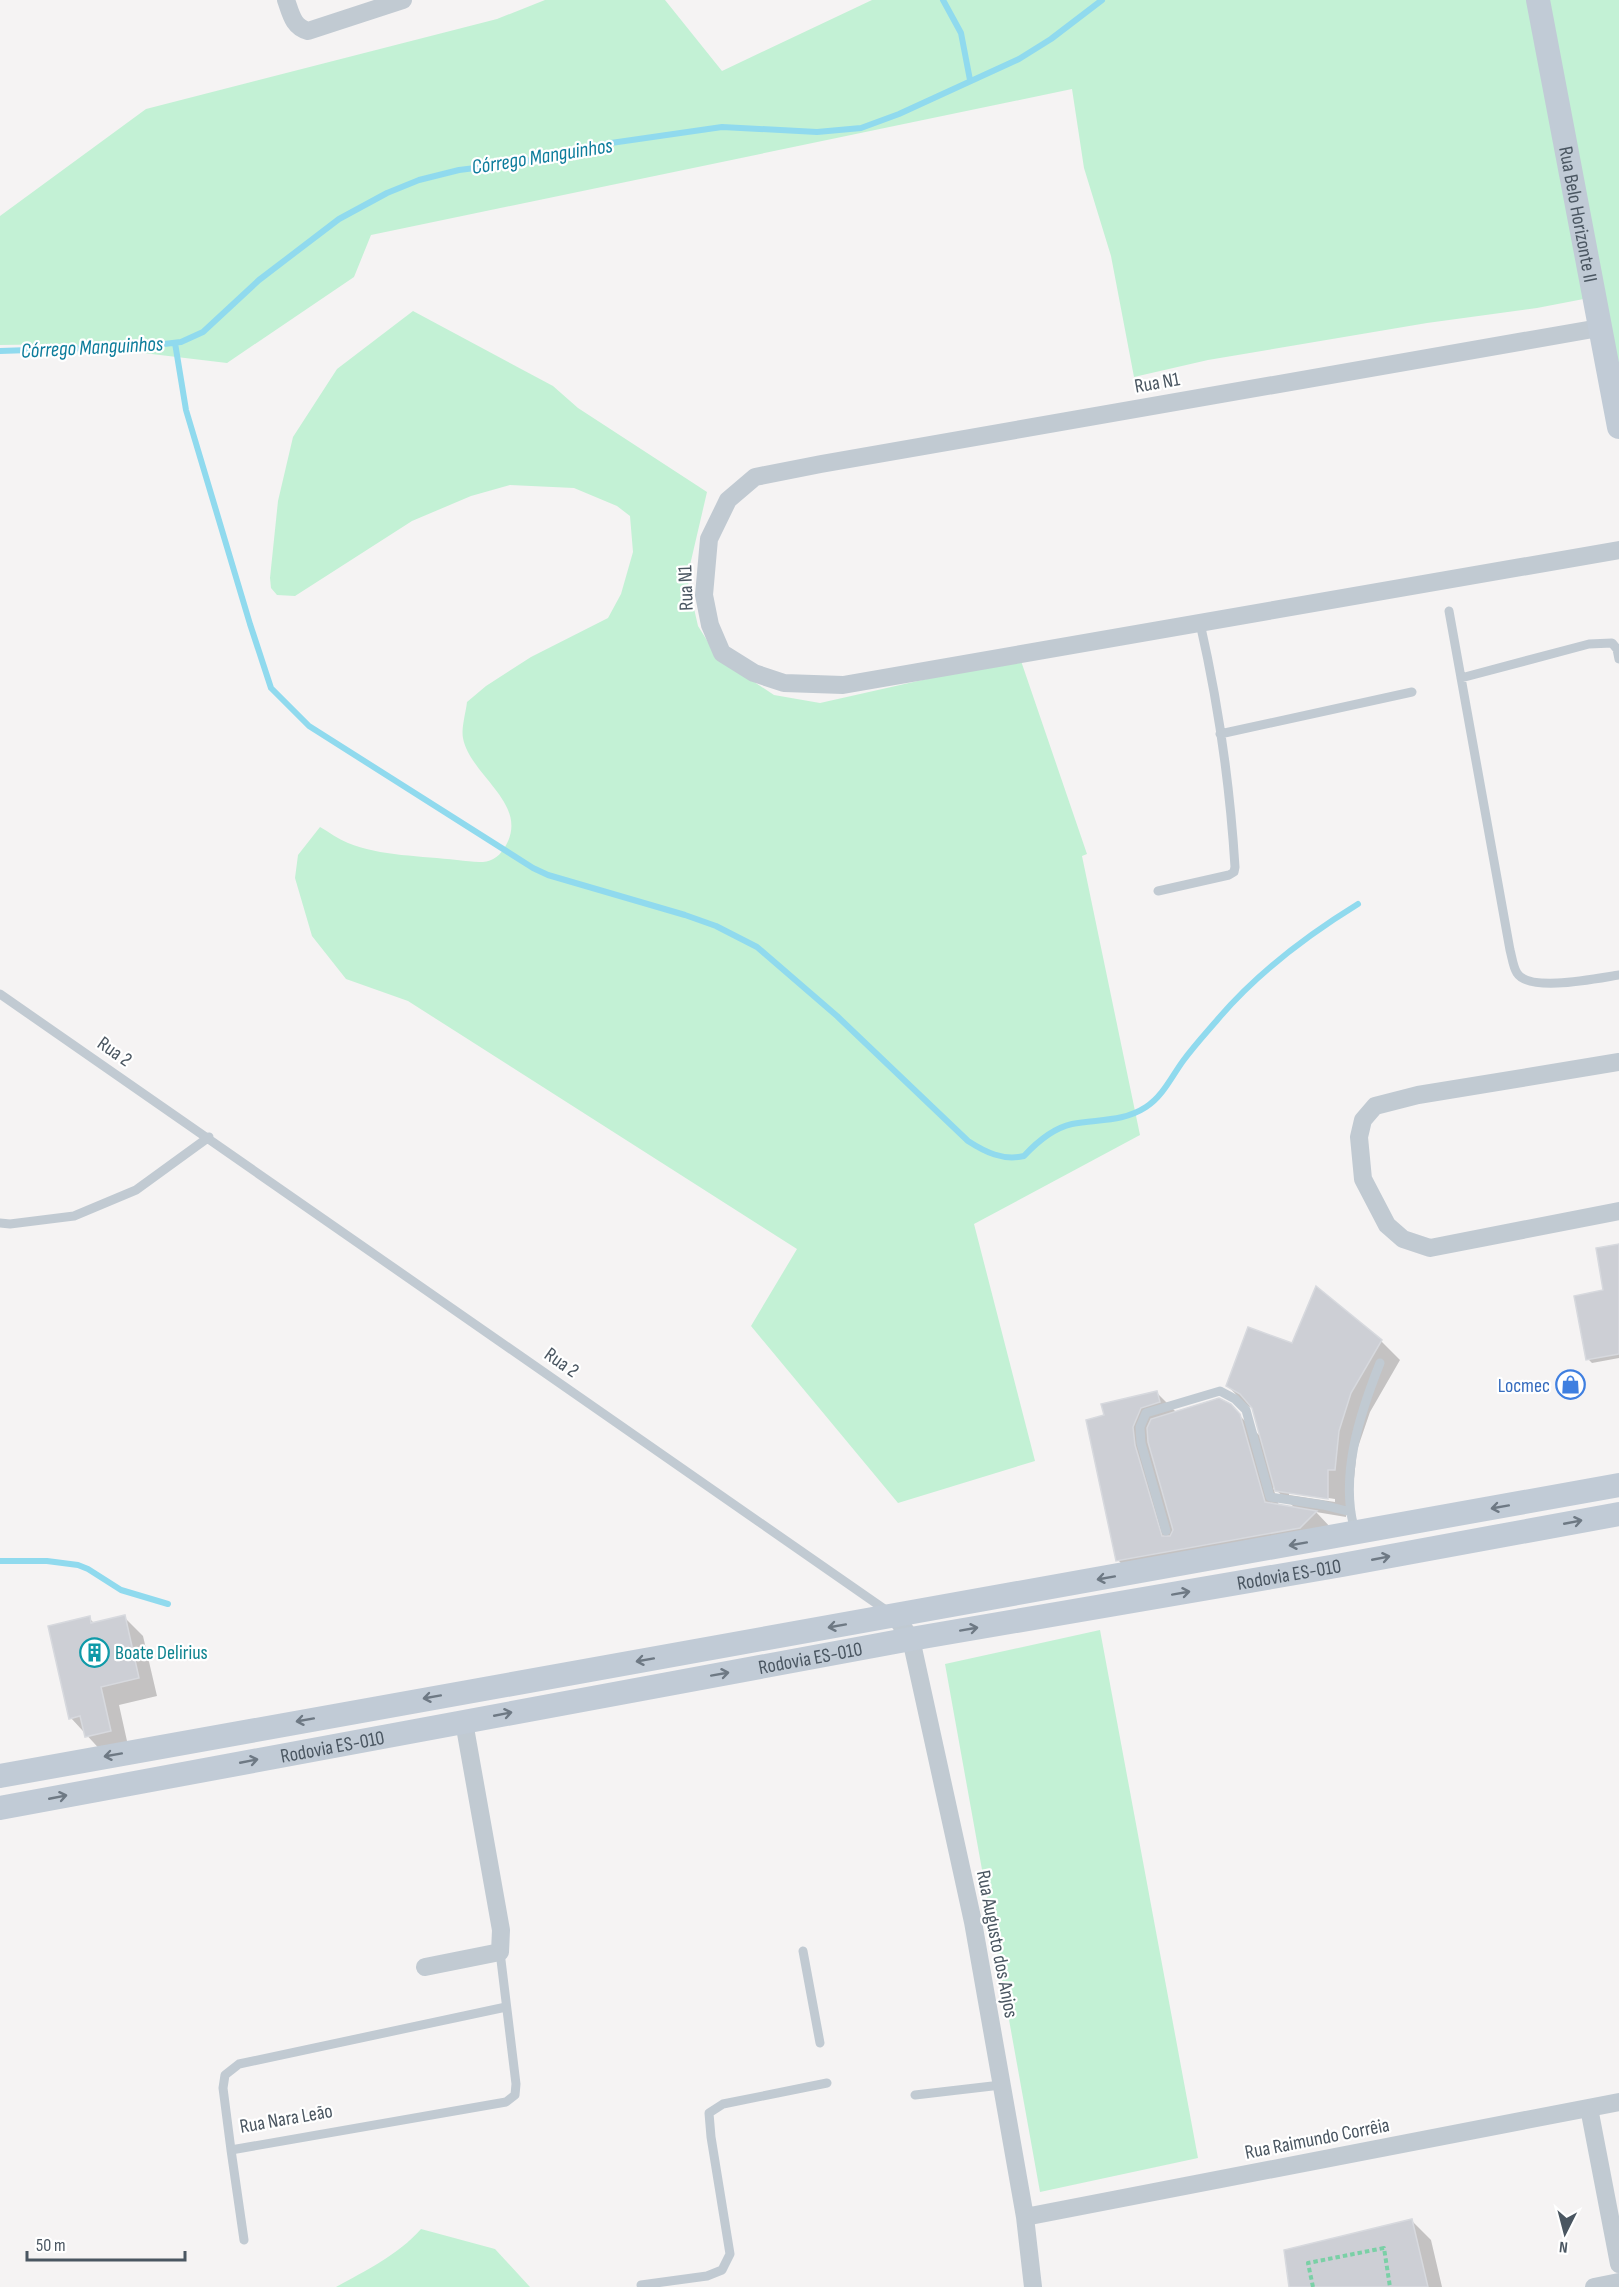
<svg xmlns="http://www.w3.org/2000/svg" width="1619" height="2287" font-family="'Sofia Sans Condensed',sans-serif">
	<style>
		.green { fill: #c3f1d5 }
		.shadow { fill: #0003; fill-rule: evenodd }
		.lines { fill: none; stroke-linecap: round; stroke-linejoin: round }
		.stream { stroke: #90daee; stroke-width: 6 }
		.building { fill: #cdcfd5; stroke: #d7d9de; stroke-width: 1.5 }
		.path { stroke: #7ad0a6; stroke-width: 4; stroke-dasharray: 4.5 3; stroke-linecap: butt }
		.lane { stroke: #c1cad2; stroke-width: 9 }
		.street { stroke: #c1cad2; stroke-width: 18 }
		.secondary { stroke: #c1cbd6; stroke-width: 24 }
		.oneway { stroke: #6e7984 }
		.labels { text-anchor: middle; stroke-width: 4.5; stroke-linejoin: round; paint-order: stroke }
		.street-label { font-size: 20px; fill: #4a5661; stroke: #fff }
		.shop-label { font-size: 20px; fill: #366cbe; stroke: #fff; text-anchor: end }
		.culture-label { font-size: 20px; fill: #0d838f; stroke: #fff; text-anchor: start }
		.water-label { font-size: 21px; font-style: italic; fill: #0c7c9b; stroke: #fff }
	</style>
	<rect width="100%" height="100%" fill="#f5f3f3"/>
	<path class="green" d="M545,0H665L722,71L872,0H1619V383L1594,297L1537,308L1427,323L1208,360L1134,377L1111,256L1084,168L1072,89L371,235L354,277L227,363L68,344L0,345V216L146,109L497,19Z
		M413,311L553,386L578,408L707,492L687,578L698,626L718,658L774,695L820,703L1020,658L1087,854L1082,856L1140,1135L974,1224L1035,1461L898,1503L751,1326L797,1249L408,1001L346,979L312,936L295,878L298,855L320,827C329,832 338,839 348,843C379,856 423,856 457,860C478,862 493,867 505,847C531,804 470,776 463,738C461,728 466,712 467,702L486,686L531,657L608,618L621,594L633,552L630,516L617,506L574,488L510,485L471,496L412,521L295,596L277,595L271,588L270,578L278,501L293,437L337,369Z
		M1100,1630L1198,2158L1040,2192L945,1664Z
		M421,2229L495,2249L530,2287H336C365,2271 398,2255 421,2229Z"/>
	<path class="shadow" d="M1619,1246V1358L1592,1363L1588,1359Z
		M1381,1341L1400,1360L1370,1412L1357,1450L1353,1488H1346V1517L1316,1512L1334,1531L1136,1579L1118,1560L1105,1416L1157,1393L1176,1412L1230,1406L1262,1438L1254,1409L1246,1405L1228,1386L1293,1345ZM1273,1487L1295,1508L1279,1506ZM1289,1492L1335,1499V1502L1289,1495Z
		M124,1617L143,1636L157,1696L119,1705L129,1750L105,1755L71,1718L89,1618L95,1624Z
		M1412,2221L1431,2240L1442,2287H1291Z"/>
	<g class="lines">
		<path class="stream" d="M943,0L961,33L970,80
			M175,343L186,410L250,624L271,688L309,726L533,868L548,875L685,915L716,926L757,947L837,1016L968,1141C985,1152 1003,1161 1024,1156C1036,1143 1054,1128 1072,1124C1099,1119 1123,1122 1146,1107C1163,1096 1172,1076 1183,1061C1194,1046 1206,1033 1218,1019C1258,972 1306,936 1358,904
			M0,351L147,346L181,342L203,332L259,280L339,219L387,193L419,180L459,170L517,163L611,143L722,127L817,132L861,128L899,114L1019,59L1051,39L1102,0
			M0,1561H47L78,1565L88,1569L121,1590L168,1604"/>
	</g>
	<path class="building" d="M1619,1244V1354L1586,1360L1574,1296L1603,1290L1596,1248Z
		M1316,1286L1382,1340L1351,1393L1339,1431L1335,1470H1328V1499L1275,1491L1252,1408L1240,1394L1226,1386L1248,1327L1292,1343Z
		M1157,1391L1160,1402L1141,1408L1133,1427L1135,1445L1162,1536H1170L1173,1530L1148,1442L1147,1428L1151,1419L1219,1398L1231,1404L1240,1414L1265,1502L1317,1511L1300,1528L1116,1561L1086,1420L1104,1415L1101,1404Z
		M125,1615L139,1678L101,1687L111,1731L85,1737L80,1716L69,1719L48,1626L90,1616L91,1623Z
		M1412,2219L1428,2287H1289L1284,2250Z"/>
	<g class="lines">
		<path class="path" d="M1313,2287L1308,2263L1384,2248L1390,2287"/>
		<path class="lane" d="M1449,611L1510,950C1512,957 1513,967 1517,973C1529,993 1599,978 1619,975
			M1461,678L1589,644L1612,643L1617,649L1619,659
			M1220,734L1412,692
			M1158,891L1229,875L1234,872L1235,867C1230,786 1218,702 1200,623
			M0,994L890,1613
			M0,1223L10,1224L74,1216L136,1190L209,1137
			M1166,1531L1141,1443L1140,1427L1146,1413L1220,1391L1235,1399L1246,1410L1270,1497L1323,1505L1351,1512
			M1355,1531C1339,1477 1360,1413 1380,1363
			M803,1951L820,2043
			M500,1952L516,2084L515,2095L506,2102L231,2150L223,2088L225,2075L239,2064L506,2007
			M915,2095L1001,2085
			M231,2150L244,2240
			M641,2285L707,2276L722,2270L730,2254L711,2137L709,2113L723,2104L827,2083"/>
		<path class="street" d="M286,0C291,14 293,27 308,31L403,0
			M1599,328L821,464L755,477L728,500L709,539L704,595L710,625L722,653L754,673L784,683L843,685L1619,550
			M1619,1062L1418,1095L1375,1106L1363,1120L1359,1137L1363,1179L1387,1225L1403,1239L1430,1248L1619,1211
			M895,1616L911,1639L973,1922L1025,2217L1033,2287
			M425,1967L500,1952L501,1930L464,1722
			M1589,2108L1619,2264
			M1025,2217L1619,2102
			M1594,2287L1619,2282"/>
		<g class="secondary">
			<path id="s1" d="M1538,0L1619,427"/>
			<path d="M0,1776L1619,1485"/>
			<path id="s2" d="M0,1808L911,1639L1342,1565L1619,1514"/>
		</g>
	</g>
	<defs><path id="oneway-shaft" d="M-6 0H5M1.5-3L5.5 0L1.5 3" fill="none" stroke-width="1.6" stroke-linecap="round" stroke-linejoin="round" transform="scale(1.5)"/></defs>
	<g class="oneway">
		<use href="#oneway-shaft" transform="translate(1500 1507) rotate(170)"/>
		<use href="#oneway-shaft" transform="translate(1573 1522) rotate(-11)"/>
		<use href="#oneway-shaft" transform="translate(1298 1544) rotate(170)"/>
		<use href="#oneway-shaft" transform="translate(1381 1558) rotate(-11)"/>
		<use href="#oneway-shaft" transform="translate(1106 1578) rotate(170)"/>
		<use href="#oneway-shaft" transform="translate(1181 1593) rotate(-10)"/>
		<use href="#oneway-shaft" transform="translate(837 1626) rotate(170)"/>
		<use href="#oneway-shaft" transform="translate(969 1629) rotate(-10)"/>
		<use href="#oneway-shaft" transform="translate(645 1660) rotate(170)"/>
		<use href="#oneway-shaft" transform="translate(720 1674) rotate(-10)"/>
		<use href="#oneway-shaft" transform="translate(432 1697) rotate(170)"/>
		<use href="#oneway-shaft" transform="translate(503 1714) rotate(-11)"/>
		<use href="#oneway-shaft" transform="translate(305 1720) rotate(170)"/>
		<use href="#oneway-shaft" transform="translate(113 1755) rotate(170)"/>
		<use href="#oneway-shaft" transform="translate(249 1761) rotate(-11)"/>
		<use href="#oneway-shaft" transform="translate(58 1797) rotate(-11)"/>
	</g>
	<defs>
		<symbol id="shop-ring" viewBox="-11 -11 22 22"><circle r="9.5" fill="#fff" stroke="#3f7fe0" stroke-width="1.5"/><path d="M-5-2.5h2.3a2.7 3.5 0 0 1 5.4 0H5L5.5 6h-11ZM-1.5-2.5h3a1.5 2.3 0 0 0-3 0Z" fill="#3f7fe0"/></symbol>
		<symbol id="building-ring" viewBox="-11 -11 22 22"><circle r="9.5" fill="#fff" stroke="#0f9aa8" stroke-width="1.5"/><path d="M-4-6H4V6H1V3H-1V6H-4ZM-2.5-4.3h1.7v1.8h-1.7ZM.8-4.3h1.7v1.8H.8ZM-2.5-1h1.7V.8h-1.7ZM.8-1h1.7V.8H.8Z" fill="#0f9aa8"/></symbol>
	</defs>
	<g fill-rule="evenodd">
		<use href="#shop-ring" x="1554" y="1368" width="33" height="33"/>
		<use href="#building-ring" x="78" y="1636" width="33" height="33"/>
	</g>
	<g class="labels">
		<g class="street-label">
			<text dy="7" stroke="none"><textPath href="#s1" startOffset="218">Rua Belo Horizonte II</textPath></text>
			<text transform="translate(1157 382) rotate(-10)" y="7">Rua N1</text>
			<text transform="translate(685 588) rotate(-92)" y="7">Rua N1</text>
			<text transform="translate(115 1051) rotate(35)" y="7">Rua 2</text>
			<text transform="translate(562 1362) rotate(35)" y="7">Rua 2</text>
			<text dy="7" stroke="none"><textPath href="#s2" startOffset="1310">Rodovia ES-010</textPath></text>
			<text dy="7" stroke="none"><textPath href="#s2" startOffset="824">Rodovia ES-010</textPath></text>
			<text dy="7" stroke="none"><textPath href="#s2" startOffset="338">Rodovia ES-010</textPath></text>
			<text transform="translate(998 1944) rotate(79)" y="7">Rua Augusto dos Anjos</text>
			<text transform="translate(286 2118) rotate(-10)" y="7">Rua Nara Leão</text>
			<text transform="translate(1317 2138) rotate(-11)" y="7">Rua Raimundo Corrêia</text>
		</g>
		<g class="shop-label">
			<text x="1550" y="1392">Locmec</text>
		</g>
		<g class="culture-label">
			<text x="115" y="1659">Boate Delirius</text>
		</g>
		<g class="water-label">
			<text transform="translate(542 156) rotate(-9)" y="7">Córrego Manguinhos</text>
			<text transform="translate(92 347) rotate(-3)" y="7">Córrego Manguinhos</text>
		</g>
	</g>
	<g transform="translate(1565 2233) rotate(186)" stroke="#ffffff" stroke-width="4.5" paint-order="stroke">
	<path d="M0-4.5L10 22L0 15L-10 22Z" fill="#4a5661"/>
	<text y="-9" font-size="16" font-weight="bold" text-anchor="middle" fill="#4a5661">N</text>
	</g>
	<path d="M27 2251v9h158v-9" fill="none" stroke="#4a5661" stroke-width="3"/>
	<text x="36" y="2251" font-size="18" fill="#4a5661" stroke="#ffffff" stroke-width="4.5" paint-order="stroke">50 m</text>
</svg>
